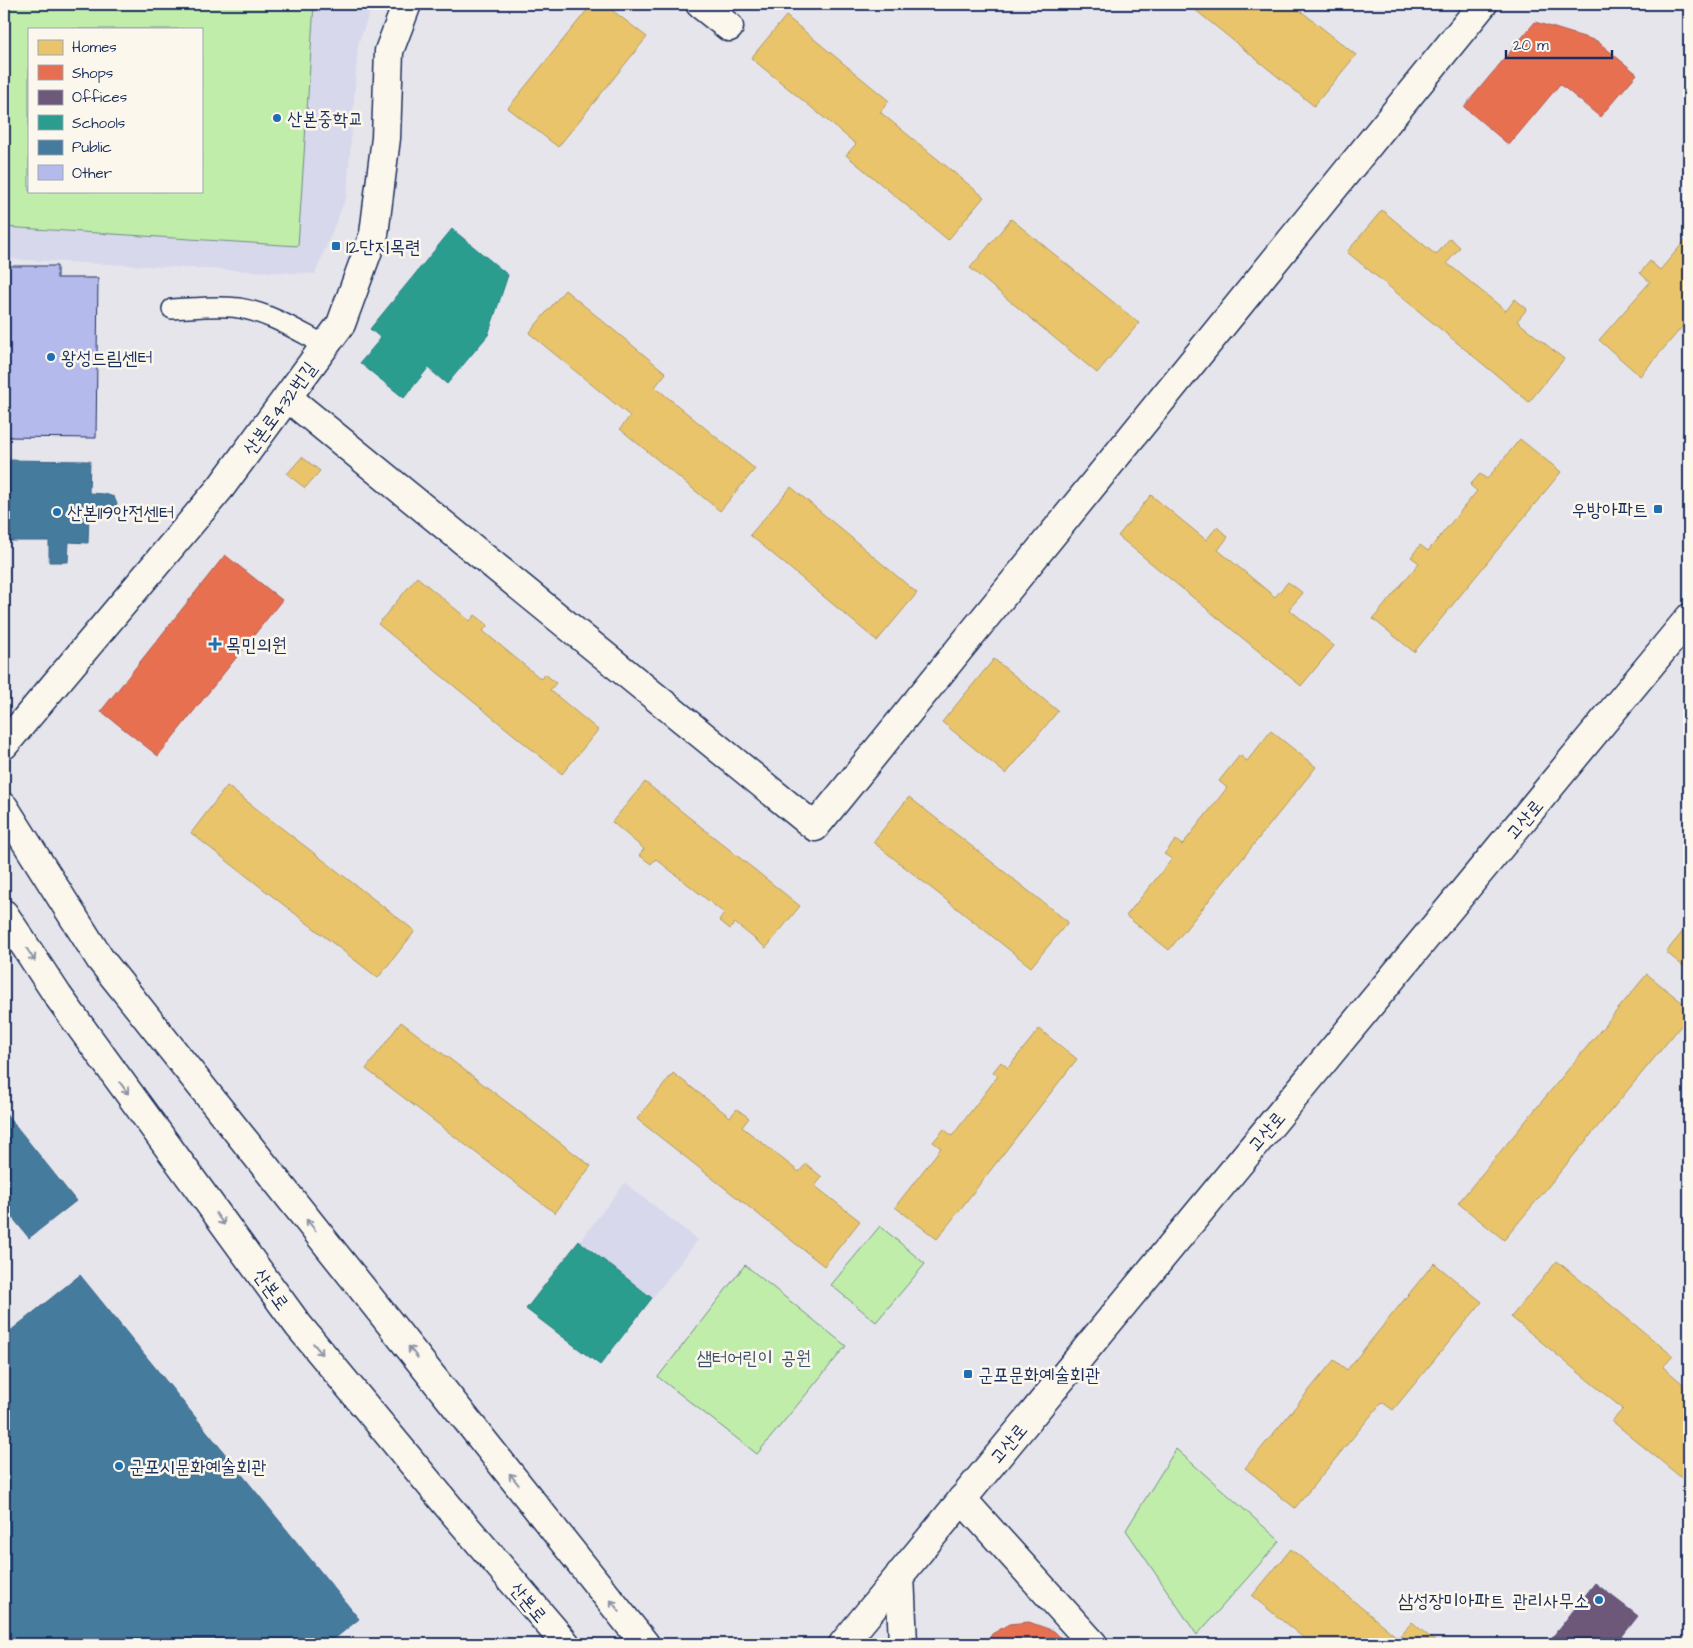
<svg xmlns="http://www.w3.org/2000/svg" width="1693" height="1648" font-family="'Architects Daughter','Poor Story',sans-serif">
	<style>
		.built { fill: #d7d8ec; fill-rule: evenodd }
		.green { fill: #c1edaa; stroke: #6e8e84; fill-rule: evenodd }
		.homes { fill: #e9c46a; stroke: #ab9766 }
		.shops { fill: #e76f51; stroke: #aa5c55 }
		.offices { fill: #6d597a; stroke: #544c72 }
		.schools { fill: #2a9d8f; stroke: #267c80 }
		.public { fill: #457b9d; stroke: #38648a }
		.building { fill: #b5baec; stroke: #1b2f5e }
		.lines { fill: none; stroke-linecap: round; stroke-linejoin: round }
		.service-casing { stroke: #1b2f5e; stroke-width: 22 }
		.minor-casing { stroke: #1b2f5e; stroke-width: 31 }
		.tertiary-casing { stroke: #1b2f5e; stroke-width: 31 }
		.service { stroke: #fbf7ec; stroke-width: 19 }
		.minor { stroke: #fbf7ec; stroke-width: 28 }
		.tertiary { stroke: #fbf7ec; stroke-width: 28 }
		.oneway { stroke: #8b93a5 }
		.poi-dot { fill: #1f6fb2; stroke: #fbf7ec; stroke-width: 2 }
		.labels { text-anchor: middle; stroke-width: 5; stroke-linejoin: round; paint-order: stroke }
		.poi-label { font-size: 19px; fill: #1b2f5e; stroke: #fbf7ec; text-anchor: start }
		.street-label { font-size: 19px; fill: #1b2f5e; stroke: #fbf7ec }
		.park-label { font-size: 19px; fill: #3c556d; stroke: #fbf7ec }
	</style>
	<rect width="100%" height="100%" fill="#e6e5ec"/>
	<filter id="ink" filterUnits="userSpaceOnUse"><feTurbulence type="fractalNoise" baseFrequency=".02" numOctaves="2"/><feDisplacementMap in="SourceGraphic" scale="10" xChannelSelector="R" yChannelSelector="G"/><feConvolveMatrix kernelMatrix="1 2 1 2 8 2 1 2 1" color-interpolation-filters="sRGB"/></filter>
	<g filter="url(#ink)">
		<path class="built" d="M4,4H373L358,44L347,195L315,274L4,259ZM29,29H201V191H29Z
			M625,1183L698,1240L600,1365L526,1309Z"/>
		<path class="green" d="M4,4H314L298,246L4,227ZM29,29H201V191H29Z
			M880,1226L925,1264L876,1322L831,1285Z
			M745,1265L846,1346L757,1454L658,1377Z
			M1176,1449L1280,1541L1197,1635L1126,1530Z"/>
		<path class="homes" d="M592,4H604L647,37L558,147L508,108Z
			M1188,4H1292L1356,55L1314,106Z
			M786,16L889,101L880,112L984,197L948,240L846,155L856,144L751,58Z
			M1382,210L1436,255L1450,238L1460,247L1447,263L1506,311L1515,299L1527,309L1517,321L1564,359L1529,402L1347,252Z
			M1011,219L1139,323L1097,373L970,268Z
			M1689,236V319L1640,376L1599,340L1650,282L1640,273L1650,261L1660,270Z
			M565,290L666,373L655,387L755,469L720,511L620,429L630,416L529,333Z
			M1520,439L1561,472L1414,652L1373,619L1419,563L1411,557L1420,545L1428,551L1477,491L1470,485L1480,474L1487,479Z
			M302,457L320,471L305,488L287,474Z
			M791,487L917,593L877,641L750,535Z
			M1151,495L1206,540L1217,527L1228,537L1218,550L1275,597L1288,582L1303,593L1289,609L1334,646L1301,686L1118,536Z
			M417,577L470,621L475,615L488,625L483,631L541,679L545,674L556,683L550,690L598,730L562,774L378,624Z
			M994,659L1058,711L1006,774L942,722Z
			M1271,731L1316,767L1169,950L1126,916L1172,859L1164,854L1176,840L1182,845L1227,788L1219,781L1240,755L1247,761Z
			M645,782L800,906L766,948L735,923L730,929L719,920L724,913L656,859L651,864L639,855L644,849L612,822Z
			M227,786L415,931L378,978L191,833Z
			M909,797L1068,922L1031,967L873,842Z
			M1689,924V971L1666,952Z
			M1647,974L1689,1008V1016L1504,1240L1458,1203Z
			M401,1022L591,1166L555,1213L366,1069Z
			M1039,1029L1077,1059L937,1239L895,1207L941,1148L933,1142L944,1129L952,1136L998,1076L993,1072L1001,1062L1008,1068Z
			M673,1073L730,1117L737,1109L749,1118L742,1127L799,1172L806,1164L822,1177L815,1186L860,1221L824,1266L637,1119Z
			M1557,1261L1673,1356L1663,1367L1689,1389V1484L1612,1421L1623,1409L1511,1317Z
			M1434,1263L1482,1302L1393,1410L1382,1402L1295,1508L1245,1468L1334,1360L1347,1370Z
			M1291,1549L1398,1638L1412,1622L1438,1644H1311L1252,1596Z"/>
		<path class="shops" d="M1535,22L1597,41L1637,74L1600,117L1560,84L1509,145L1464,107Z
			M225,555L282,600L158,756L101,711Z
			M1029,1622L1054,1631L1067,1644H986L992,1634L1009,1624Z"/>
		<path class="offices" d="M1595,1583L1638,1616L1616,1644H1547Z"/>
		<path class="schools" d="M452,229L508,275L488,335L447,384L428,368L404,398L360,363L381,338L370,329Z
			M579,1241L652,1298L600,1365L526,1309Z"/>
		<path class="public" d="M4,460L90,461L89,493L105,494L114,497L117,504L114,510L107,514L89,513L88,543L69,542L68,562H49V541H4Z
			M4,1111L76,1201L29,1238L4,1207Z
			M80,1275L359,1619L328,1644H4V1336Z"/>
		<path class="building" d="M4,266H57V278H98L96,438L4,437Z"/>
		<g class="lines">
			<defs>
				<path id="service" d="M172,309C194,308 217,305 239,308C270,313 298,331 325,345"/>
				<path id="minor" d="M700,4L729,27
					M287,397L815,827L1483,4
					M4,745L221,487L341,324L374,234L386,138L389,51L407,4
					M962,1499L1093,1644"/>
				<path id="tertiary" d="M4,807L100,959L645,1644
					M4,914L58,996L298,1325L448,1506L566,1644
					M900,1574L903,1644
					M843,1644L1689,618"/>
			</defs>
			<use href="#service" class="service-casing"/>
			<use href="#minor" class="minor-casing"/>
			<use href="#tertiary" class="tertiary-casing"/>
			<use href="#service" class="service"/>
			<use href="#minor" class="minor"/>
			<use href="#tertiary" class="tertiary"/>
		</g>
		<defs><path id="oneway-shaft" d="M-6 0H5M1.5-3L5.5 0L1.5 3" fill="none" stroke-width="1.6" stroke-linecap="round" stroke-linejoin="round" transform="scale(1.25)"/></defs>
		<g class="oneway">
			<use href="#oneway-shaft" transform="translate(31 955) rotate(57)"/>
			<use href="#oneway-shaft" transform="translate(124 1088) rotate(54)"/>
			<use href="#oneway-shaft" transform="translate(220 1219) rotate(54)"/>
			<use href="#oneway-shaft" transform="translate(311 1225) rotate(-129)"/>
			<use href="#oneway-shaft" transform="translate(318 1349) rotate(50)"/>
			<use href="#oneway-shaft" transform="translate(413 1352) rotate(-129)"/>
			<use href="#oneway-shaft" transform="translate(514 1479) rotate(-129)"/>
			<use href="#oneway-shaft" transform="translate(615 1606) rotate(-128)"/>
		</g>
	</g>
	<g class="poi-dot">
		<circle cx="277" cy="118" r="5"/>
		<rect x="331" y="241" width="10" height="10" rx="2.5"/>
		<circle cx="51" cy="357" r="5"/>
		<rect x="1653" y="504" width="10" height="10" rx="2.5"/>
		<circle cx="57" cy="512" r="5"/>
		<path d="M212.5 636.5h5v5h5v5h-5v5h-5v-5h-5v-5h5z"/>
		<rect x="963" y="1369" width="10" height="10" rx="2.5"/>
		<circle cx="119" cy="1466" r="5"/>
		<circle cx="1599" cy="1600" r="5"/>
	</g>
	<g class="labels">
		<g class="poi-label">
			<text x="287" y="125">산본중학교</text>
			<text x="346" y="253">12단지목련</text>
			<text x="61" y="364">왕성드림센터</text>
			<text x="1648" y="516" text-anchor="end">우방아파트</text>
			<text x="67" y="519">산본119안전센터</text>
			<text x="226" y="651">목민의원</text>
			<text x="978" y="1381">군포문화예술회관</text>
			<text x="129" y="1473">군포시문화예술회관</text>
			<text x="1589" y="1607" text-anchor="end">삼성장미아파트 관리사무소</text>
		</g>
		<g class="street-label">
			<text transform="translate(279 408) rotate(-54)" y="7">산본로432번길</text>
			<text transform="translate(1524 819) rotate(-50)" y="7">고산로</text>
			<text transform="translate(1266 1131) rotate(-50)" y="7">고산로</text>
			<text transform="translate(272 1289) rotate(54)" y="7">산본로</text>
			<text transform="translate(1008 1443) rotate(-50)" y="7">고산로</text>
			<text transform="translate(529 1602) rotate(50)" y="7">산본로</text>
		</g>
		<g class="park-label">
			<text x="754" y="1364">샘터어린이 공원</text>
		</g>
	</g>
	<rect width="1693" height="1648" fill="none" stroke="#fbf7ec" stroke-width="20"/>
	<rect x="10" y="10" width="1673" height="1628" fill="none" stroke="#1b2f5e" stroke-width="2" filter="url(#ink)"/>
	<rect x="28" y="28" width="175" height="165" fill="#fbf7ec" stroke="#a1a7b3"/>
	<rect x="38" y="40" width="25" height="15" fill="#e9c46a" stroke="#a1a7b3"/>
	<text x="72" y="52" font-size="15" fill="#1b2f5e">Homes</text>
	<rect x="38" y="65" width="25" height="15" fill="#e76f51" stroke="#a1a7b3"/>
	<text x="72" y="78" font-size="15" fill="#1b2f5e">Shops</text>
	<rect x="38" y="90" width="25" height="15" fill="#6d597a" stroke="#a1a7b3"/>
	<text x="72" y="102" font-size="15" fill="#1b2f5e">Offices</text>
	<rect x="38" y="115" width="25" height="15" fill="#2a9d8f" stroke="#a1a7b3"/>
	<text x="72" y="128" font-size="15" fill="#1b2f5e">Schools</text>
	<rect x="38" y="140" width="25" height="15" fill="#457b9d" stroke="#a1a7b3"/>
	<text x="72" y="152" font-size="15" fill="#1b2f5e">Public</text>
	<rect x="38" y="165" width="25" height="15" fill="#b5baec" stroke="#a1a7b3"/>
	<text x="72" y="178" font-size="15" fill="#1b2f5e">Other</text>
	<path d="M1506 50v8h106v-8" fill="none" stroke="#1b2f5e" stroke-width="2.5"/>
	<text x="1513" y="50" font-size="15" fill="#1b2f5e" stroke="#fbf7ec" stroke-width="4" paint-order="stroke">20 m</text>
</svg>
